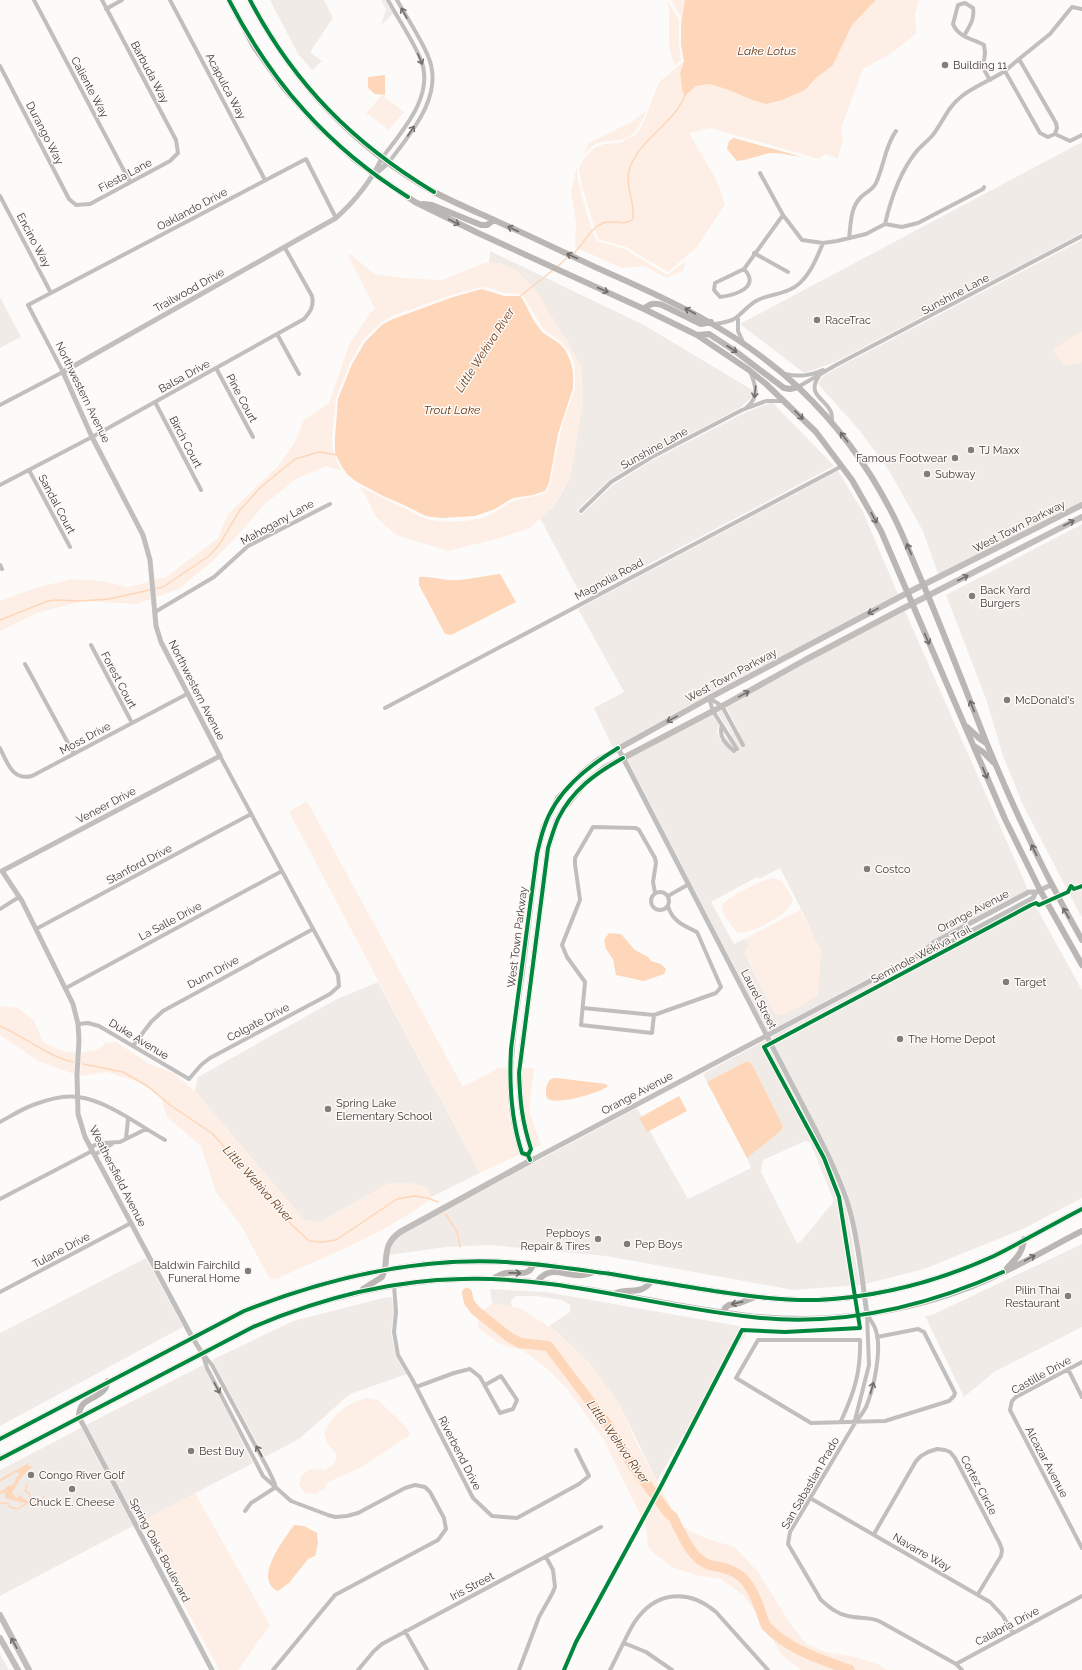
<svg xmlns="http://www.w3.org/2000/svg" width="1082" height="1670" font-family="Raleway,sans-serif">
	<style>
		.built { fill: #f1ebe7; fill-rule: evenodd }
		.green { fill: #fdefe5 }
		.water { fill: #fed6b9 }
		.lines { fill: none; stroke-linecap: round; stroke-linejoin: round }
		.stream { stroke: #fed6b9; stroke-width: 1.5 }
		.river { stroke: #fed6b9; stroke-width: 10 }
		.minor { stroke: #c1bfbd; stroke-width: 4 }
		.tertiary { stroke: #c1bfbd; stroke-width: 5 }
		.secondary { stroke: #c0bdbb; stroke-width: 6 }
		.primary { stroke: #b9b6b3; stroke-width: 6 }
		.cycleway-casing { stroke: #fefaf8; stroke-width: 6 }
		.cycleway { stroke: #00873e; stroke-width: 4 }
		.oneway { stroke: #736f6b }
		.oneway2 { stroke: #706b67 }
		.oneway3 { stroke: #736e6a }
		.poi-dot { fill: #827d79; stroke: #fefaf8; stroke-width: 1.5 }
		.labels { text-anchor: middle; stroke-width: 3; stroke-linejoin: round; paint-order: stroke }
		.poi-label { font-size: 11px; fill: #3f3934; stroke: #fefaf8; text-anchor: start }
		.street-label { font-size: 11px; fill: #3f3934; stroke: #fefaf8 }
		.water-label { font-size: 12px; font-style: italic; fill: #693b16; stroke: #fefaf8 }
	</style>
	<rect width="100%" height="100%" fill="#fdfbf9"/>
	<path class="built" d="M270,0H324L333,18L310,52L322,61L312,70L298,54Z
		M381,0H385L393,14L381,25L386,9Z
		M1082,142V233L1061,244L835,362L808,372L804,373L740,324Z
		M1082,240V332L1071,338L1065,365L1082,362V502L938,574L923,531L888,469L860,431L818,384L820,381L823,376L837,368Z
		M490,251L644,325L754,391L752,397L741,407L651,455L610,479L577,510L581,515L613,485L653,460L744,413L767,404L773,403L834,466L583,599L540,518L554,506L570,479L583,402L581,367L566,339L500,263H489Z
		M0,297L21,337L0,348Z
		M838,471L863,512L898,594L707,695L613,748L594,708L624,692L578,609Z
		M1082,524V918L1023,805L1003,756L986,699L946,595Z
		M905,611L1029,892L768,1032L627,759L713,715L719,725L717,731L721,741L726,739L724,733L727,738L732,735L717,712L721,710L734,734L739,732L726,707L807,662ZM780,868L801,909L800,910L802,911L821,953L817,995L784,1014L774,1012L750,964L745,952L749,946L748,942L744,939L734,944L711,902L757,877L759,879Z
		M1031,898L1082,990V1198L1023,1229L924,1269L865,1284L853,1211L842,1178L771,1037Z
		M378,982L480,1173L431,1197L428,1188L410,1183H390L318,1223L304,1220L195,1091L198,1077L337,999Z
		M766,1040L837,1180L847,1212L860,1285L793,1290L606,1256L491,1245L446,1247L389,1255L393,1240L401,1234L637,1108L688,1199L751,1168L747,1158L781,1131L783,1126L752,1064L747,1061L707,1082L703,1074ZM805,1141L810,1142L834,1201L801,1241L797,1243L761,1172L763,1160Z
		M1082,1244V1327L994,1372L964,1397L925,1316L932,1315Z
		M146,1258L183,1327L0,1426V1333Z
		M490,1289L546,1292L750,1328L720,1375L719,1374L657,1481L619,1404L589,1363L557,1332L549,1326L570,1312V1305L562,1300L536,1296H516L511,1300L512,1307L492,1303Z
		M392,1297L394,1312L391,1332L396,1356L407,1374L350,1394L299,1439L265,1457L212,1360L293,1321L383,1298Z
		M203,1365L253,1463L138,1523L86,1425Z
		M81,1428L133,1526L0,1596V1470Z
		M0,1654L9,1670H0Z"/>
	<path class="green" d="M667,0L679,19V45L681,60L674,66L669,45V11Z
		M671,0H685L682,19Z
		M876,0H919L915,14L916,33L892,53L863,69L841,128L843,140L838,159L825,154L819,159L710,128L689,133L717,181L725,204L697,247L668,272L626,247L598,239L582,186L579,168L585,157L594,148L604,144L621,143L636,134L642,126L659,82L684,61L680,73L682,89L710,84L729,90L750,99L805,90L815,79L833,65L852,25Z
		M382,95L404,112L389,130L366,113Z
		M646,111C641,124 634,139 618,140C609,141 602,141 594,145C587,150 579,159 577,167C575,178 591,231 597,241L625,249L667,275L686,261L683,271L666,278L644,266L622,268L575,247L576,222L571,192L577,166L589,143L633,121Z
		M347,254L351,255L375,274L403,278L442,280L484,263H500L517,271L535,289L566,339L581,367L583,402L570,479L553,506L530,528L500,538L448,551L396,535L375,516L365,494L359,486C372,493 386,499 400,506C408,509 415,515 424,518C442,524 467,522 485,517C496,513 503,505 514,501C524,497 536,497 546,493L551,483L554,463L563,423L575,389V371L574,362L568,350L562,342L544,330L523,296L520,294L504,293L490,288L481,287L452,295L392,316L382,322L363,340L350,363L336,398L332,437L333,452L341,470L326,466L296,479L265,504L245,527L215,559L179,589L156,597L154,580L166,577L218,538L228,514L277,467L294,444L304,420L329,403L349,345L370,313L375,309Z
		M1082,332V362L1065,365L1056,355L1054,349Z
		M72,579L101,581L128,587L149,582L151,599L137,604L83,601L37,613L0,631V601L35,588Z
		M307,801L463,1087L499,1068H507C506,1095 508,1129 520,1154L480,1173L289,812Z
		M771,878C784,878 787,890 793,899C790,915 753,933 737,933L723,914L722,904C736,893 754,884 771,878Z
		M800,910L820,948L821,953L818,991C815,1001 789,1012 778,1016L774,1012L745,952L749,946L748,942L744,939Z
		M0,1006L18,1008L34,1021L44,1043L63,1051L76,1053L74,1074L38,1061L0,1035Z
		M116,1042L148,1063L173,1073L195,1091L304,1220L318,1223L390,1183H410L428,1188L432,1198C386,1233 329,1255 276,1279L269,1278L242,1227L216,1192L201,1146L167,1117L161,1098L139,1082L107,1072L80,1076L81,1053L98,1050L105,1043Z
		M523,1068H534L529,1111L541,1145L534,1148C525,1122 519,1095 523,1068Z
		M492,1303L520,1308L557,1332L589,1363L619,1404L636,1442L681,1526L707,1539L735,1547L759,1573L791,1625L807,1644L826,1652L855,1657L880,1665L887,1670H801L781,1654L764,1623L743,1595L721,1579L695,1575L672,1567L655,1554L648,1547L646,1527L604,1440L568,1390L546,1368L524,1351L500,1344L478,1328L479,1315Z
		M366,1398L378,1400L407,1428L410,1435L360,1468L328,1482L324,1489L316,1494L305,1493L299,1485L301,1476L310,1469L325,1470L335,1463L337,1454L327,1443L324,1432C335,1413 345,1404 366,1398Z
		M195,1493L270,1625L238,1670H219L140,1522Z"/>
	<path class="water" d="M685,0H876L852,25L833,65L815,79L805,90L782,100L766,104L750,99L729,90L710,84L696,86L685,96L682,89L680,73L684,61L681,45V24Z
		M385,75V95L375,94L368,88V77Z
		M734,138L802,157C790,156 777,151 765,154C755,157 747,160 737,161L727,149L729,141Z
		M482,289L504,296H519L522,298L534,321L542,332L560,344L566,351L571,363L573,372V388L558,434L549,483L545,491L533,495L513,498L495,509L475,516L442,518L432,517L426,516L402,504L385,497L357,482L348,475L342,467L335,453V437L338,399L352,364L365,342L383,324L393,319L453,297Z
		M500,574L516,602L451,635L445,634L419,585V577C429,576 437,579 447,580C465,581 482,576 500,574Z
		M609,933L621,934L635,950L648,957L651,961L661,964L666,969L664,974L644,981L616,975L613,959L606,949L604,940Z
		M747,1061L752,1064L783,1126L781,1131L747,1158L707,1082Z
		M557,1078L606,1084L608,1086C600,1093 558,1105 548,1099C544,1096 546,1082 551,1079C552,1078 555,1078 557,1078Z
		M679,1096L687,1111L647,1132L639,1118Z
		M29,1463L28,1465L33,1467C21,1474 19,1482 12,1493L16,1498L23,1494L21,1497L29,1502L28,1504L5,1498V1493L0,1494V1491H2L8,1486L14,1484L16,1478L20,1474L16,1472L0,1482V1479Z
		M294,1525L304,1526L317,1533L318,1544L315,1556L308,1559L289,1583L278,1591C252,1579 284,1540 294,1525Z"/>
	<g class="lines">
		<path class="stream" d="M573,254C584,244 589,229 603,223C613,219 625,227 633,219C635,202 625,187 629,171C637,140 674,125 685,95
			M557,267L568,257
			M518,298L553,270
			M0,620L48,601L57,600L80,601L109,599L163,587L209,556L219,545L240,510L261,487L295,459L319,452L337,455
			M0,1026C25,1037 47,1056 73,1062
			M83,1064L123,1072L149,1087L170,1105L213,1134L237,1162L249,1173L292,1225L309,1241L323,1242L336,1240L397,1199L414,1196L428,1198L438,1202
			M446,1214L458,1234L460,1247
			M27,1484L25,1491L30,1494L29,1502
			M41,1500L44,1497
			M0,1503H7L10,1507L18,1509L27,1503L31,1505
			M32,1504L38,1500"/>
		<path class="river" d="M467,1293L469,1302L475,1310L509,1337L520,1343L548,1346L608,1425L632,1465L668,1513L673,1517C681,1532 690,1557 707,1564C718,1568 727,1566 739,1575C754,1586 759,1609 766,1626C789,1650 820,1659 850,1670"/>
		<path class="minor" d="M34,0L130,182
			M170,0L265,180
			M106,9L122,0
			M964,36C969,27 975,19 973,8L965,3L958,5L953,24C958,37 973,39 984,45L985,53L983,68L990,80
			M0,66L69,199L76,205L90,204L170,161L178,153L176,140L102,0
			M1005,71L1019,59
			M1055,134L1070,141L1082,135
			M382,158C402,131 435,96 421,60C413,40 398,19 388,0
			M389,162C411,133 445,95 428,56C420,37 407,18 397,0
			M760,173L783,215L802,240L823,243L837,241L866,234L885,224C891,198 900,172 916,152C922,144 930,140 935,132C945,118 948,107 962,96C975,86 991,80 1005,71L1040,133L1048,137L1055,134L1057,128L1056,123L1019,59L1050,34L1072,7L1082,9
			M0,196L51,293
			M885,224L902,227L918,223L983,189L984,187
			M849,238C851,224 850,208 861,197C866,192 873,190 876,183C884,166 885,146 896,131
			M754,253L788,272
			M744,269C761,287 736,295 720,297L714,290L715,283L744,269L783,215
			M738,316V331L743,342
			M714,324C722,323 731,322 737,317C744,311 749,305 756,301C766,295 778,295 789,290C807,283 816,260 823,243
			M277,334L299,374
			M216,368L253,437
			M785,374C799,377 809,376 823,370
			M819,376C806,395 825,398 831,412C832,415 832,419 832,422
			M798,387L836,365L1082,236
			M155,402L201,490
			M0,405L63,372L28,305L306,159L336,218
			M746,408C760,397 756,386 750,371
			M29,470L70,547
			M0,485L92,437L304,319C311,311 314,306 312,296L285,248
			M581,511L611,482L652,457L742,410L766,401H783
			M0,565L2,569
			M155,612L214,577L248,546L330,504
			M91,645L132,723
			M25,664L74,754
			M385,708L842,466
			M722,725C718,737 726,744 734,751
			M0,748C7,763 13,781 32,776L187,694
			M737,749L713,711L709,698L722,706L743,745
			M651 901a9 9 0 1 1 18 0a9 9 0 1 1-18 0Z
			M668,896L689,884
			M0,909L19,897
			M36,929L251,814
			M66,988L282,871
			M583,1008L654,1015L716,993L721,987L697,932C684,926 672,921 668,906
			M654,1015L652,1033L581,1025L585,982L567,957L562,945L580,900L575,864V858L593,827L636,828L639,830L655,858L656,863L653,882L655,893
			M78,1024L88,1023L99,1026L189,1079L201,1065L210,1058L330,994L339,986L338,975L220,756
			M133,1046L151,1022L163,1011L313,929
			M0,1122C11,1116 22,1109 33,1105C46,1100 64,1095 78,1097C106,1100 140,1126 165,1140
			M126,1139L128,1119
			M90,1147L101,1143L120,1142L146,1129
			M94,1155L112,1144
			M0,1199L92,1151
			M394,1285L396,1312L394,1332L398,1355L412,1379L473,1498L492,1516L517,1518L579,1484L589,1476L576,1450
			M0,1292L131,1223
			M867,1314C869,1318 873,1323 875,1328C883,1347 874,1388 866,1407C863,1413 859,1418 855,1423L790,1532L788,1544L821,1600C829,1607 837,1614 848,1616C858,1619 868,1616 879,1621L956,1664L962,1670
			M202,1353L207,1368L263,1476L291,1501L328,1515L335,1517L347,1516L358,1513L405,1488L415,1485L425,1487L430,1492L444,1518L446,1529L438,1540L335,1595L273,1670
			M203,1354L212,1365L269,1471L275,1484
			M1082,1362L1016,1397L1012,1401L1010,1410L1082,1548
			M1068,1369L1082,1397
			M416,1387L454,1373L470,1369L480,1377L500,1413L513,1409L517,1400L501,1376L485,1385
			M855,1420L869,1365L867,1315
			M841,1421C854,1393 861,1372 860,1340H758L736,1378L811,1423L885,1421L949,1401L954,1396L955,1393L924,1332L918,1329L877,1337
			M810,1498L990,1602L1003,1616L1013,1633
			M245,1511L251,1503L276,1487
			M874,1534L916,1461L921,1456L928,1452L937,1449L945,1450L950,1452L955,1458L1000,1544L1002,1550L1001,1556L978,1594
			M405,1631L427,1670
			M624,1643L646,1652L672,1670
			M956,1664L1082,1596
			M358,1670L374,1651L382,1644L601,1527
			M519,1670L539,1617L552,1594L555,1587L553,1570L546,1557
			M610,1670C618,1655 625,1638 634,1623C655,1591 688,1588 716,1612L768,1670"/>
		<path class="tertiary" d="M375,174L389,162
			M618,748L814,1127C828,1155 842,1182 850,1211C859,1245 862,1280 867,1314
			M922,953L933,943L1029,892H1036L1051,885
			M530,1161L921,954L938,949L1033,898L1036,892
			M202,1353L192,1337L85,1137L78,1114L77,1075L79,1040L78,1024L73,1004L22,901L2,871L220,756L161,642L156,626L150,560L143,535L92,437L63,372L336,218C355,201 371,181 382,158
			M79,1417L212,1670"/>
		<path class="secondary" d="M528,1155L522,1153C501,1090 513,1036 522,972C527,933 532,894 537,854L544,826L558,798L582,773L598,760L709,698L907,593L1082,505
			M385,1269C387,1252 385,1243 400,1232L530,1161L528,1155L531,1149C522,1121 520,1102 519,1073L548,848L557,820L564,808L585,783L604,768L715,710L805,660L898,611L1082,517
			M0,1615L29,1670
			M0,1638L18,1670"/>
		<path class="primary" d="M229,0L255,48L284,88L317,125L354,159L374,174L415,202L478,233L644,309L697,335L749,370L766,384L816,432L852,480L881,531L1005,819L1040,890L1082,965
			M250,0C292,80 354,148 434,192C453,202 474,211 494,220C528,235 561,251 595,267C670,300 737,330 798,387C838,425 871,470 895,519C906,541 914,564 924,586C945,636 965,688 985,739C1013,808 1045,875 1082,940
			M423,204L432,205L481,225H487L494,220
			M644,309C650,303 654,303 662,305L701,324L711,322
			M697,335L709,334L735,351L784,388L790,389L798,387
			M967,727L980,739L986,743
			M974,746L983,752L994,763
			M1007,1268C1016,1259 1023,1252 1024,1239
			M494,1278C497,1277 502,1273 506,1273C516,1271 530,1278 533,1264
			M537,1282C553,1260 570,1283 593,1272
			M363,1289L382,1277L385,1269
			M616,1293C629,1288 643,1295 651,1281
			M723,1313L725,1308L729,1305L740,1303L755,1297
			M79,1417C79,1398 94,1401 104,1390C106,1388 107,1384 108,1381
			M0,1439L244,1311C332,1276 425,1255 520,1263C550,1265 581,1270 611,1274C645,1280 679,1285 714,1291C748,1296 783,1301 818,1300C878,1297 939,1281 994,1256C1024,1241 1053,1224 1082,1209
			M0,1459L253,1327C319,1299 389,1281 461,1279C513,1277 565,1285 615,1294C690,1307 765,1325 841,1317C885,1313 929,1303 970,1287C1009,1272 1045,1250 1082,1231"/>
		<defs>
			<path id="cycleway" d="M229,0C272,83 328,147 408,197
				M250,0C294,84 353,143 434,192
				M528,1155L522,1153C511,1119 509,1085 511,1049L537,854C539,845 541,836 544,828C555,792 587,767 618,748
				M530,1160L528,1155L531,1149C522,1121 520,1102 519,1073L548,848C551,838 554,828 558,819C572,790 596,773 623,758
				M0,1439L244,1311C332,1276 425,1255 520,1263C550,1265 581,1270 611,1274C645,1280 679,1285 714,1291C748,1296 783,1301 818,1300C878,1297 939,1281 994,1256C1024,1241 1053,1224 1082,1209
				M0,1459L253,1327C319,1299 390,1280 462,1279C560,1276 655,1307 752,1317C838,1327 925,1307 1003,1272
				M564,1670L576,1642L662,1484L742,1330L785,1332L860,1328L839,1197L824,1158L764,1047L1031,905L1036,903L1039,905L1068,892L1071,886L1074,889L1082,886"/>
		</defs>
		<use href="#cycleway" class="cycleway-casing"/>
		<use href="#cycleway" class="cycleway"/>
	</g>
	<defs><path id="oneway-shaft" d="M-6 0H5M1.5-3L5.5 0L1.5 3" fill="none" stroke-width="1.6" stroke-linecap="round" stroke-linejoin="round"/></defs>
	<g class="oneway">
		<use href="#oneway-shaft" transform="translate(404 13) rotate(-119)"/>
		<use href="#oneway-shaft" transform="translate(420 59) rotate(67)"/>
		<use href="#oneway-shaft" transform="translate(411 131) rotate(-56)"/>
		<use href="#oneway-shaft" transform="translate(755 392) rotate(97)"/>
		<use href="#oneway-shaft" transform="translate(217 1388) rotate(62)"/>
		<use href="#oneway-shaft" transform="translate(872 1388) rotate(-74)"/>
		<use href="#oneway-shaft" transform="translate(259 1451) rotate(-119)"/>
	</g>
	<g class="oneway2">
		<use href="#oneway-shaft" transform="translate(454 222) rotate(26)"/>
		<use href="#oneway-shaft" transform="translate(513 229) rotate(-155)"/>
		<use href="#oneway-shaft" transform="translate(572 256) rotate(-156)"/>
		<use href="#oneway-shaft" transform="translate(603 290) rotate(25)"/>
		<use href="#oneway-shaft" transform="translate(690 311) rotate(-152)"/>
		<use href="#oneway-shaft" transform="translate(732 349) rotate(33)"/>
		<use href="#oneway-shaft" transform="translate(799 415) rotate(45)"/>
		<use href="#oneway-shaft" transform="translate(844 437) rotate(-128)"/>
		<use href="#oneway-shaft" transform="translate(874 518) rotate(62)"/>
		<use href="#oneway-shaft" transform="translate(909 549) rotate(-113)"/>
		<use href="#oneway-shaft" transform="translate(927 639) rotate(66)"/>
		<use href="#oneway-shaft" transform="translate(972 706) rotate(-112)"/>
		<use href="#oneway-shaft" transform="translate(985 773) rotate(67)"/>
		<use href="#oneway-shaft" transform="translate(1034 850) rotate(-116)"/>
		<use href="#oneway-shaft" transform="translate(1066 913) rotate(-120)"/>
		<use href="#oneway-shaft" transform="translate(1030 1258) rotate(-28)"/>
		<use href="#oneway-shaft" transform="translate(515 1273) rotate(1)"/>
		<use href="#oneway-shaft" transform="translate(737 1303) rotate(167)"/>
	</g>
	<g class="oneway3">
		<use href="#oneway-shaft" transform="translate(1069 523) rotate(-27)"/>
		<use href="#oneway-shaft" transform="translate(963 578) rotate(-27)"/>
		<use href="#oneway-shaft" transform="translate(873 611) rotate(152)"/>
		<use href="#oneway-shaft" transform="translate(744 694) rotate(-29)"/>
		<use href="#oneway-shaft" transform="translate(672 719) rotate(151)"/>
		<use href="#oneway-shaft" transform="translate(14 1643) rotate(-119)"/>
	</g>
	<g class="poi-dot">
		<circle cx="945" cy="65" r="4"/>
		<circle cx="817" cy="320" r="4"/>
		<circle cx="971" cy="450" r="4"/>
		<circle cx="955" cy="458" r="4"/>
		<circle cx="927" cy="474" r="4"/>
		<circle cx="972" cy="596" r="4"/>
		<circle cx="1007" cy="700" r="4"/>
		<circle cx="867" cy="869" r="4"/>
		<circle cx="1006" cy="982" r="4"/>
		<circle cx="900" cy="1039" r="4"/>
		<circle cx="328" cy="1109" r="4"/>
		<circle cx="598" cy="1239" r="4"/>
		<circle cx="627" cy="1244" r="4"/>
		<circle cx="248" cy="1271" r="4"/>
		<circle cx="1068" cy="1296" r="4"/>
		<circle cx="191" cy="1451" r="4"/>
		<circle cx="31" cy="1475" r="4"/>
		<circle cx="72" cy="1489" r="4"/>
	</g>
	<g class="labels">
		<g class="poi-label">
			<text x="953" y="69">Building 11</text>
			<text x="825" y="324">RaceTrac</text>
			<text x="979" y="454">TJ Maxx</text>
			<text x="947" y="462" text-anchor="end">Famous Footwear</text>
			<text x="935" y="478">Subway</text>
			<text x="980" y="594">Back Yard<tspan x="980" dy="13">Burgers</tspan></text>
			<text x="1015" y="704">McDonald's</text>
			<text x="875" y="873">Costco</text>
			<text x="1014" y="986">Target</text>
			<text x="908" y="1043">The Home Depot</text>
			<text x="336" y="1107">Spring Lake<tspan x="336" dy="13">Elementary School</tspan></text>
			<text x="590" y="1237" text-anchor="end">Pepboys<tspan x="590" dy="13">Repair &amp; Tires</tspan></text>
			<text x="635" y="1248">Pep Boys</text>
			<text x="240" y="1269" text-anchor="end">Baldwin Fairchild<tspan x="240" dy="13">Funeral Home</tspan></text>
			<text x="1060" y="1294" text-anchor="end">Pilin Thai<tspan x="1060" dy="13">Restaurant</tspan></text>
			<text x="199" y="1455">Best Buy</text>
			<text x="39" y="1479">Congo River Golf</text>
			<text x="72" y="1506" text-anchor="middle">Chuck E. Cheese</text>
		</g>
		<g class="street-label">
			<text transform="translate(150 72) rotate(62)" y="4">Barbuda Way</text>
			<text transform="translate(226 86) rotate(62)" y="4">Acapulca Way</text>
			<text transform="translate(90 87) rotate(62)" y="4">Caliente Way</text>
			<text transform="translate(45 133) rotate(63)" y="4">Durango Way</text>
			<text transform="translate(125 175) rotate(-28)" y="4">Fiesta Lane</text>
			<text transform="translate(192 209) rotate(-28)" y="4">Oaklando Drive</text>
			<text transform="translate(34 240) rotate(62)" y="4">Encino Way</text>
			<text transform="translate(189 290) rotate(-29)" y="4">Trailwood Drive</text>
			<text transform="translate(955 294) rotate(-28)" y="4">Sunshine Lane</text>
			<text transform="translate(184 376) rotate(-29)" y="4">Balsa Drive</text>
			<text transform="translate(83 392) rotate(64)" y="4">Northwestern Avenue</text>
			<text transform="translate(242 398) rotate(62)" y="4">Pine Court</text>
			<text transform="translate(186 442) rotate(62)" y="4">Birch Court</text>
			<text transform="translate(654 448) rotate(-29)" y="4">Sunshine Lane</text>
			<text transform="translate(57 504) rotate(62)" y="4">Sandal Court</text>
			<text transform="translate(277 522) rotate(-29)" y="4">Mahogany Lane</text>
			<text transform="translate(1019 526) rotate(-27)" y="4">West Town Parkway</text>
			<text transform="translate(609 579) rotate(-28)" y="4">Magnolia Road</text>
			<text transform="translate(731 675) rotate(-28)" y="4">West Town Parkway</text>
			<text transform="translate(119 680) rotate(62)" y="4">Forest Court</text>
			<text transform="translate(197 690) rotate(63)" y="4">Northwestern Avenue</text>
			<text transform="translate(85 738) rotate(-28)" y="4">Moss Drive</text>
			<text transform="translate(106 805) rotate(-28)" y="4">Veneer Drive</text>
			<text transform="translate(139 864) rotate(-28)" y="4">Stanford Drive</text>
			<text transform="translate(973 911) rotate(-28)" y="4">Orange Avenue</text>
			<text transform="translate(170 921) rotate(-28)" y="4">La Salle Drive</text>
			<text transform="translate(517 937) rotate(-83)" y="4">West Town Parkway</text>
			<text transform="translate(921 954) rotate(-28)" y="4">Seminole Wekiva Trail</text>
			<text transform="translate(213 972) rotate(-28)" y="4">Dunn Drive</text>
			<text transform="translate(759 999) rotate(63)" y="4">Laurel Street</text>
			<text transform="translate(258 1022) rotate(-28)" y="4">Colgate Drive</text>
			<text transform="translate(139 1039) rotate(31)" y="4">Duke Avenue</text>
			<text transform="translate(637 1093) rotate(-28)" y="4">Orange Avenue</text>
			<text transform="translate(118 1176) rotate(63)" y="4">Weathersfield Avenue</text>
			<text transform="translate(61 1250) rotate(-28)" y="4">Tulane Drive</text>
			<text transform="translate(1041 1375) rotate(-29)" y="4">Castille Drive</text>
			<text transform="translate(460 1453) rotate(63)" y="4">Riverbend Drive</text>
			<text transform="translate(1047 1462) rotate(62)" y="4">Alcazar Avenue</text>
			<text transform="translate(810 1483) rotate(-60)" y="4">San Sabastian Prado</text>
			<text transform="translate(979 1485) rotate(62)" y="4">Cortez Circle</text>
			<text transform="translate(160 1550) rotate(62)" y="4">Spring Oaks Boulevard</text>
			<text transform="translate(922 1552) rotate(30)" y="4">Navarre Way</text>
			<text transform="translate(472 1586) rotate(-28)" y="4">Iris Street</text>
			<text transform="translate(1007 1626) rotate(-28)" y="4">Calabria Drive</text>
		</g>
		<g class="water-label">
			<text x="767" y="55">Lake Lotus</text>
			<text transform="translate(485 350) rotate(-57)" y="4">Little Wekiva River</text>
			<text x="452" y="414">Trout Lake</text>
			<text transform="translate(258 1184) rotate(48)" y="4">Little Wekiva River</text>
			<text transform="translate(618 1442) rotate(55)" y="4">Little Wekiva River</text>
		</g>
	</g>
</svg>
